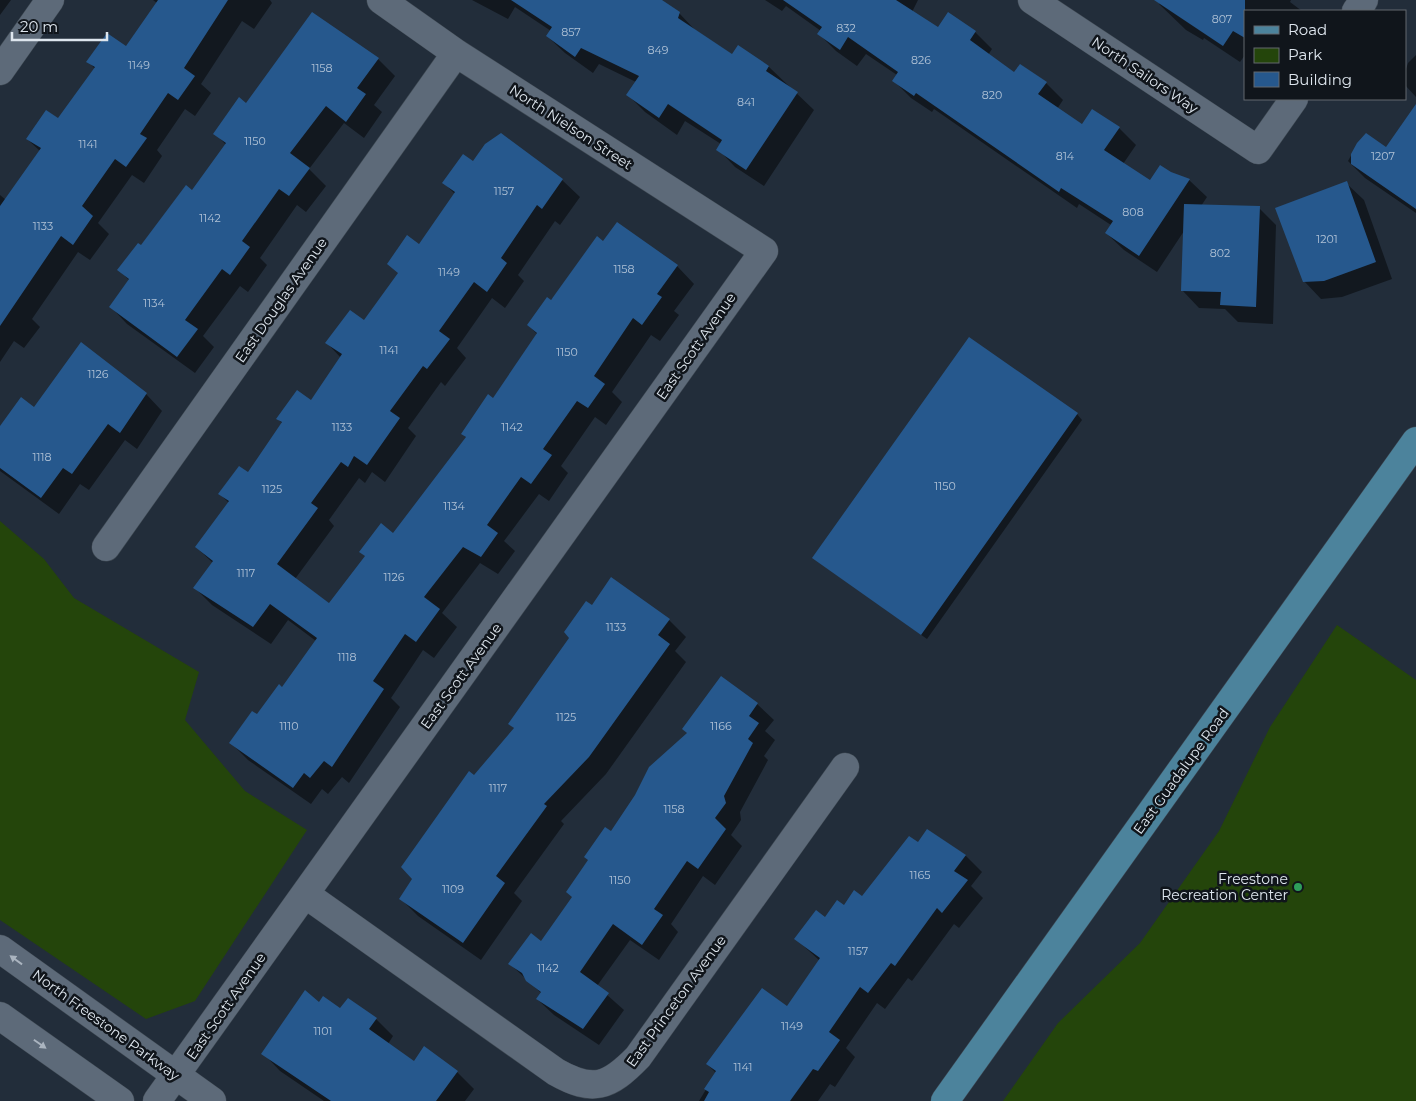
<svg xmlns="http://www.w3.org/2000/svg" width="1416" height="1101" font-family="Montserrat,sans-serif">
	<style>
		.green { fill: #24450b }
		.shadow { fill: #0007 }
		.building { fill: #26588d }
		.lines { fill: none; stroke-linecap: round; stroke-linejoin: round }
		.minor-casing { stroke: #3e4852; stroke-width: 29 }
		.major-casing { stroke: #3e4852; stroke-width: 29 }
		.minor { stroke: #5d6a79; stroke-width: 28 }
		.major { stroke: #4c839c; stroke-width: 28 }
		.oneway { fill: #aab4bf }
		.leisure-dot { fill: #2e9e5b; stroke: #10151b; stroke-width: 2 }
		.labels { text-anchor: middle; stroke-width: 5; stroke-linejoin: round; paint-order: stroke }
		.number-label { font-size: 11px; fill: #b0c2d6 }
		.street-label { font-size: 14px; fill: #dee6ee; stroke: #10151b }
		.poi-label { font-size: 14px; fill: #dee6ee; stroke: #10151b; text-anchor: end }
	</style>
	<rect width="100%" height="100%" fill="#222d3a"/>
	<path class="green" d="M0,521L44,559L74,598L199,672L185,720L245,791L307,830L195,1001L146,1019L0,920Z
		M1337,625L1416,680V1101H1003L1058,1023L1140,943L1219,831L1270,727Z"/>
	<path class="shadow" d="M0,0H11L0,15Z
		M153,0H270L272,3L254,29L242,21L201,84L211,93L195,116L185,109L157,150L162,156L144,183L132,175L98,223L109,234L90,260L78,252L32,319L40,327L24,348L14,341L0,362V195L6,200L40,151L27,139L58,120L95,69L88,61L126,48L157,3Z
		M472,0H660L679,13L696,31L732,56L738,47L769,67L814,110L764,186L735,167L718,149L721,144L685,121L677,135L645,112L628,95L636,82L599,64L593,73L565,53L547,36L551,31L515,7L508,19Z
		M765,0H918L912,12L938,29L975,32L992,49L988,55L1014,74L1046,83L1063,100L1057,109L1083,125L1119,128L1136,145L1123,164L1150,182L1170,173L1189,180L1207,197L1201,206L1259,208L1276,225L1273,324L1238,322L1225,309L1199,308L1182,290L1184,231L1157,272L1124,250L1106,233L1111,225L1079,204L1077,208L934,109L932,112L911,98L894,81L897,75L866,54L857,66L836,51L819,34L821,31L786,6L782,11Z
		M1161,0H1291L1290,2L1302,11H1245V55L1240,62L1204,38L1203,40L1186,30L1159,4Z
		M1416,55V97L1405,85V72L1408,63Z
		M378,59L395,76L374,105L382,112L364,138L344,123L309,169L326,186L306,212L297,205L260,258L267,265L248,292L240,286L203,336L214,347L195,373L127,324L110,306L129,280L119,270L193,191L226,145L215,133L247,104Z
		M1416,106V213L1365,178L1348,161L1358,143L1386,149Z
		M473,163L562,180L580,197L560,225L555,221L518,275L524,281L505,308L492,298L457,348L466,358L445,386L441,382L408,428L416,436L385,482L372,472L365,483L359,478L329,520L334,526L295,579L330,604L393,534L467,438L462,434L493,399L537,334L528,325L604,242L677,266L694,284L674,311L679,315L660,341L651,335L612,392L622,402L606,425L595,417L561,466L568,473L549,501L539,494L504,541L515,551L498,574L480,563L442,613L457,627L434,658L423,650L391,698L400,707L349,783L342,777L328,794L322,789L311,804L248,760L231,743L283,688L316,641L288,620L271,644L212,605L195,588L213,563L196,547L229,503L220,494L248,474L283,424L278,419L311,401L341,358L327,343L364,322L455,194L444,183Z
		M1346,183L1364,200L1392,279L1342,297L1321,299L1304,281Z
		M146,394L162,411L137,449L125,440L89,490L80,484L59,514L0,471V428L34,408Z
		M1077,414L1082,420L927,639L820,563Z
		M592,606L669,620L686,637L675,651L686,662L606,774L561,821L564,824L514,893L522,901L481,960L418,916L401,899L474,777L515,729L510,724Z
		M757,704L774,720L765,731L775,740L764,756L768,760L740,812L741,820L731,835L742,846L715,885L703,876L671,924L678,932L659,960L630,940L597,986L624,1010L599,1045L554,1015L537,999L541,993L510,964L541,943L573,898L611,832Z
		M928,831L966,856L982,872L971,886L983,898L959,928L954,924L912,981L908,978L885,1009L877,1003L846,1048L855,1057L835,1087L830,1084L818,1101H699L716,1073L707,1064L787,1008L820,961L796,939L844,907L863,898L918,844Z
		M320,1003L376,1019L393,1036L388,1044L414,1063L457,1072L474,1089L465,1101H324L280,1071L263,1053Z"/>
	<path class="building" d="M158,0H228L184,68L195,76L178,100L168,93L140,134L147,138L126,167L115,159L82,206L93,216L73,245L61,236L0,326V206L41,148L26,139L46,110L58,118L95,67L86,62L107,33L126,46Z
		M511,0H662L680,12L678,18L732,54L738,45L769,66L766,71L798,92L746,170L716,150L722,140L668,104L659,118L626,95L639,76L581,48L575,57L546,36L552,27Z
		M783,0H896L938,27L948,12L976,31L970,40L1014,72L1020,64L1047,82L1038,94L1082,124L1092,109L1120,127L1104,150L1150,180L1160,165L1171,172L1190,179L1139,256L1105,233L1113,221L1061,188L1059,192L916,93L914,96L892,81L898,72L848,37L840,50L817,34L822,27Z
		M1154,0H1245V38L1233,31L1223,46Z
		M312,12L379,58L357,88L366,94L346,122L326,106L290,153L310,168L289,196L279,189L242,241L250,247L230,275L222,269L185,320L198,329L177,357L109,307L129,279L117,270L138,243L141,245L186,185L192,190L226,143L213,134L239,97L246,103Z
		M1416,104V209L1351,164V154L1357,143L1366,133L1386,147Z
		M501,133L563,179L542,209L537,205L501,258L507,263L487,292L474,282L439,331L450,339L427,369L423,366L390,411L400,418L367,465L354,456L348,467L341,462L311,503L318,508L277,564L329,603L365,556L359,552L381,523L393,533L466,437L461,434L488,394L493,398L537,333L527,325L547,297L551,300L597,236L603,241L617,222L678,265L657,294L662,297L642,325L633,318L594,376L605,384L588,408L577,401L543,449L552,455L531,484L521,477L487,525L498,533L481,557L463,547L424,597L440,609L416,642L405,634L373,681L384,689L332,767L324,761L310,778L304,773L293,788L229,743L252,711L257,714L279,684L282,687L317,638L270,604L253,627L193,588L213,561L195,547L229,501L218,494L239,466L248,472L282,422L276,419L297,390L311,400L342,354L325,343L350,310L364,320L398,273L387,264L407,235L419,244L455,192L442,183L463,154L473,161L485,144Z
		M1347,181L1376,262L1324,281L1303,282L1275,208Z
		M1184,204L1260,206L1256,307L1220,305L1221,292L1181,291Z
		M969,337L1078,413L921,635L812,558Z
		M81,342L147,393L120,433L108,424L72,474L63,468L41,498L0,468V426L21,397L34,407Z
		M611,577L670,619L658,635L670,644L589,757L544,804L547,806L496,876L505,883L463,943L399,899L412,879L401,867L469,771L474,775L514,728L508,724L569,638L564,632L586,601L592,605Z
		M721,676L758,703L749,716L759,723L748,739L753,743L724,796L726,803L715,818L726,829L698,869L687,861L654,909L663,915L642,945L613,924L580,972L609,993L583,1029L536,999L541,992L526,981L522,973L508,964L531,933L541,941L572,897L566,892L588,860L584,857L605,827L611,831L635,795L649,767L687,733L682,729Z
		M927,829L966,855L954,871L968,880L942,913L937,908L895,966L891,963L868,993L860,987L829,1032L840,1040L818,1071L813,1069L790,1101H704L709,1092L704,1089L716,1071L706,1064L762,988L787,1006L820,958L794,939L816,910L825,917L837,900L844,905L854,890L862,896L909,836L918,842Z
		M305,990L319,1002L323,996L340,1008L348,998L377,1018L369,1029L414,1061L424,1046L458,1071L436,1101H331L261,1054Z"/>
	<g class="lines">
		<defs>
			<path id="minor" d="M1032,0L1258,150L1294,99
				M1356,11L1364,0
				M0,71L50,0
				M106,547L456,53
				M305,894L556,1072C593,1093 609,1087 638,1057L845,767
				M0,949L212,1101
				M0,1016L120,1101
				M157,1101L764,251L456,53L381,0"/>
			<path id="major" d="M945,1101L1416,441"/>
		</defs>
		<use href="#minor" class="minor-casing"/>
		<use href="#major" class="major-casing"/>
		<use href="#minor" class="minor"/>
		<use href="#major" class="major"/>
	</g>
	<defs><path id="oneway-solid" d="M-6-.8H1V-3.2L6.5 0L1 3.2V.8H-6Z" transform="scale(1.25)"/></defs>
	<g class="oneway">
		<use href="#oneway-solid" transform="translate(16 960) rotate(-144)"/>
		<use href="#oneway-solid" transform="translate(40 1044) rotate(35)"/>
	</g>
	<circle class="leisure-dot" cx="1298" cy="887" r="5"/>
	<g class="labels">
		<g class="number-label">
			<text x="1222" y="23">807</text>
			<text x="846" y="32">832</text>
			<text x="571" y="36">857</text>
			<text x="658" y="54">849</text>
			<text x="921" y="64">826</text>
			<text x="139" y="69">1149</text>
			<text x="322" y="72">1158</text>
			<text x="992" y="99">820</text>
			<text x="746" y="106">841</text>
			<text x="255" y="145">1150</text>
			<text x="88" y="148">1141</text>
			<text x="1065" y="160">814</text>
			<text x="1383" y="160">1207</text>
			<text x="504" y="195">1157</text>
			<text x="1133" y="216">808</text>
			<text x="210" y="222">1142</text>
			<text x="43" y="230">1133</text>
			<text x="1327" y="243">1201</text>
			<text x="1220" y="257">802</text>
			<text x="624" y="273">1158</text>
			<text x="449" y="276">1149</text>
			<text x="154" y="307">1134</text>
			<text x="389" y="354">1141</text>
			<text x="567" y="356">1150</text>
			<text x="98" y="378">1126</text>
			<text x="342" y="431">1133</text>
			<text x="512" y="431">1142</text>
			<text x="42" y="461">1118</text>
			<text x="945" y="490">1150</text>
			<text x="272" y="493">1125</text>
			<text x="454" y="510">1134</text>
			<text x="246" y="577">1117</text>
			<text x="394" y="581">1126</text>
			<text x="616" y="631">1133</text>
			<text x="347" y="661">1118</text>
			<text x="566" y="721">1125</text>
			<text x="289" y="730">1110</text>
			<text x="721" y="730">1166</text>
			<text x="498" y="792">1117</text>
			<text x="674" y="813">1158</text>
			<text x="920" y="879">1165</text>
			<text x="620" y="884">1150</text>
			<text x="453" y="893">1109</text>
			<text x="858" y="955">1157</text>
			<text x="548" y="972">1142</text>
			<text x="792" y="1030">1149</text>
			<text x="323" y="1035">1101</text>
			<text x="743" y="1071">1141</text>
		</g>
		<g class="street-label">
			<text transform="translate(1145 75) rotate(34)" y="5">North Sailors Way</text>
			<text transform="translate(571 127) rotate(33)" y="5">North Nielson Street</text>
			<text transform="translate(281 300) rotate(-55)" y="5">East Douglas Avenue</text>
			<text transform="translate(696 346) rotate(-55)" y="5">East Scott Avenue</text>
			<text transform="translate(461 676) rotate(-54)" y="5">East Scott Avenue</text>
			<text transform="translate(1181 771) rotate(-54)" y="5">East Guadalupe Road</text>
			<text transform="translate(676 1001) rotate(-54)" y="5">East Princeton Avenue</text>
			<text transform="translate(226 1006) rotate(-55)" y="5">East Scott Avenue</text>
			<text transform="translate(106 1025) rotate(36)" y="5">North Freestone Parkway</text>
		</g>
		<g class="poi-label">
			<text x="1288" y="884">Freestone<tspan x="1288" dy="16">Recreation Center</tspan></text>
		</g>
	</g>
	<rect x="1244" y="10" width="162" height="90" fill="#10151b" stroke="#62696f"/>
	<rect x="1254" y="26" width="25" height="8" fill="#4c839c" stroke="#62696f"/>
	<text x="1288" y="35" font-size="15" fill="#dee6ee">Road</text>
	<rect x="1254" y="48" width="25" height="15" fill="#24450b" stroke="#62696f"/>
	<text x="1288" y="60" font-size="15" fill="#dee6ee">Park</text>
	<rect x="1254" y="72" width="25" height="15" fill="#26588d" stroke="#62696f"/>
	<text x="1288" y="85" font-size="15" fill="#dee6ee">Building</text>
	<path d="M12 32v8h95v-8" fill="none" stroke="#dee6ee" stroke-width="2.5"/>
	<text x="20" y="32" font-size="15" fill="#dee6ee" stroke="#10151b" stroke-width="4" paint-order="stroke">20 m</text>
</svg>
